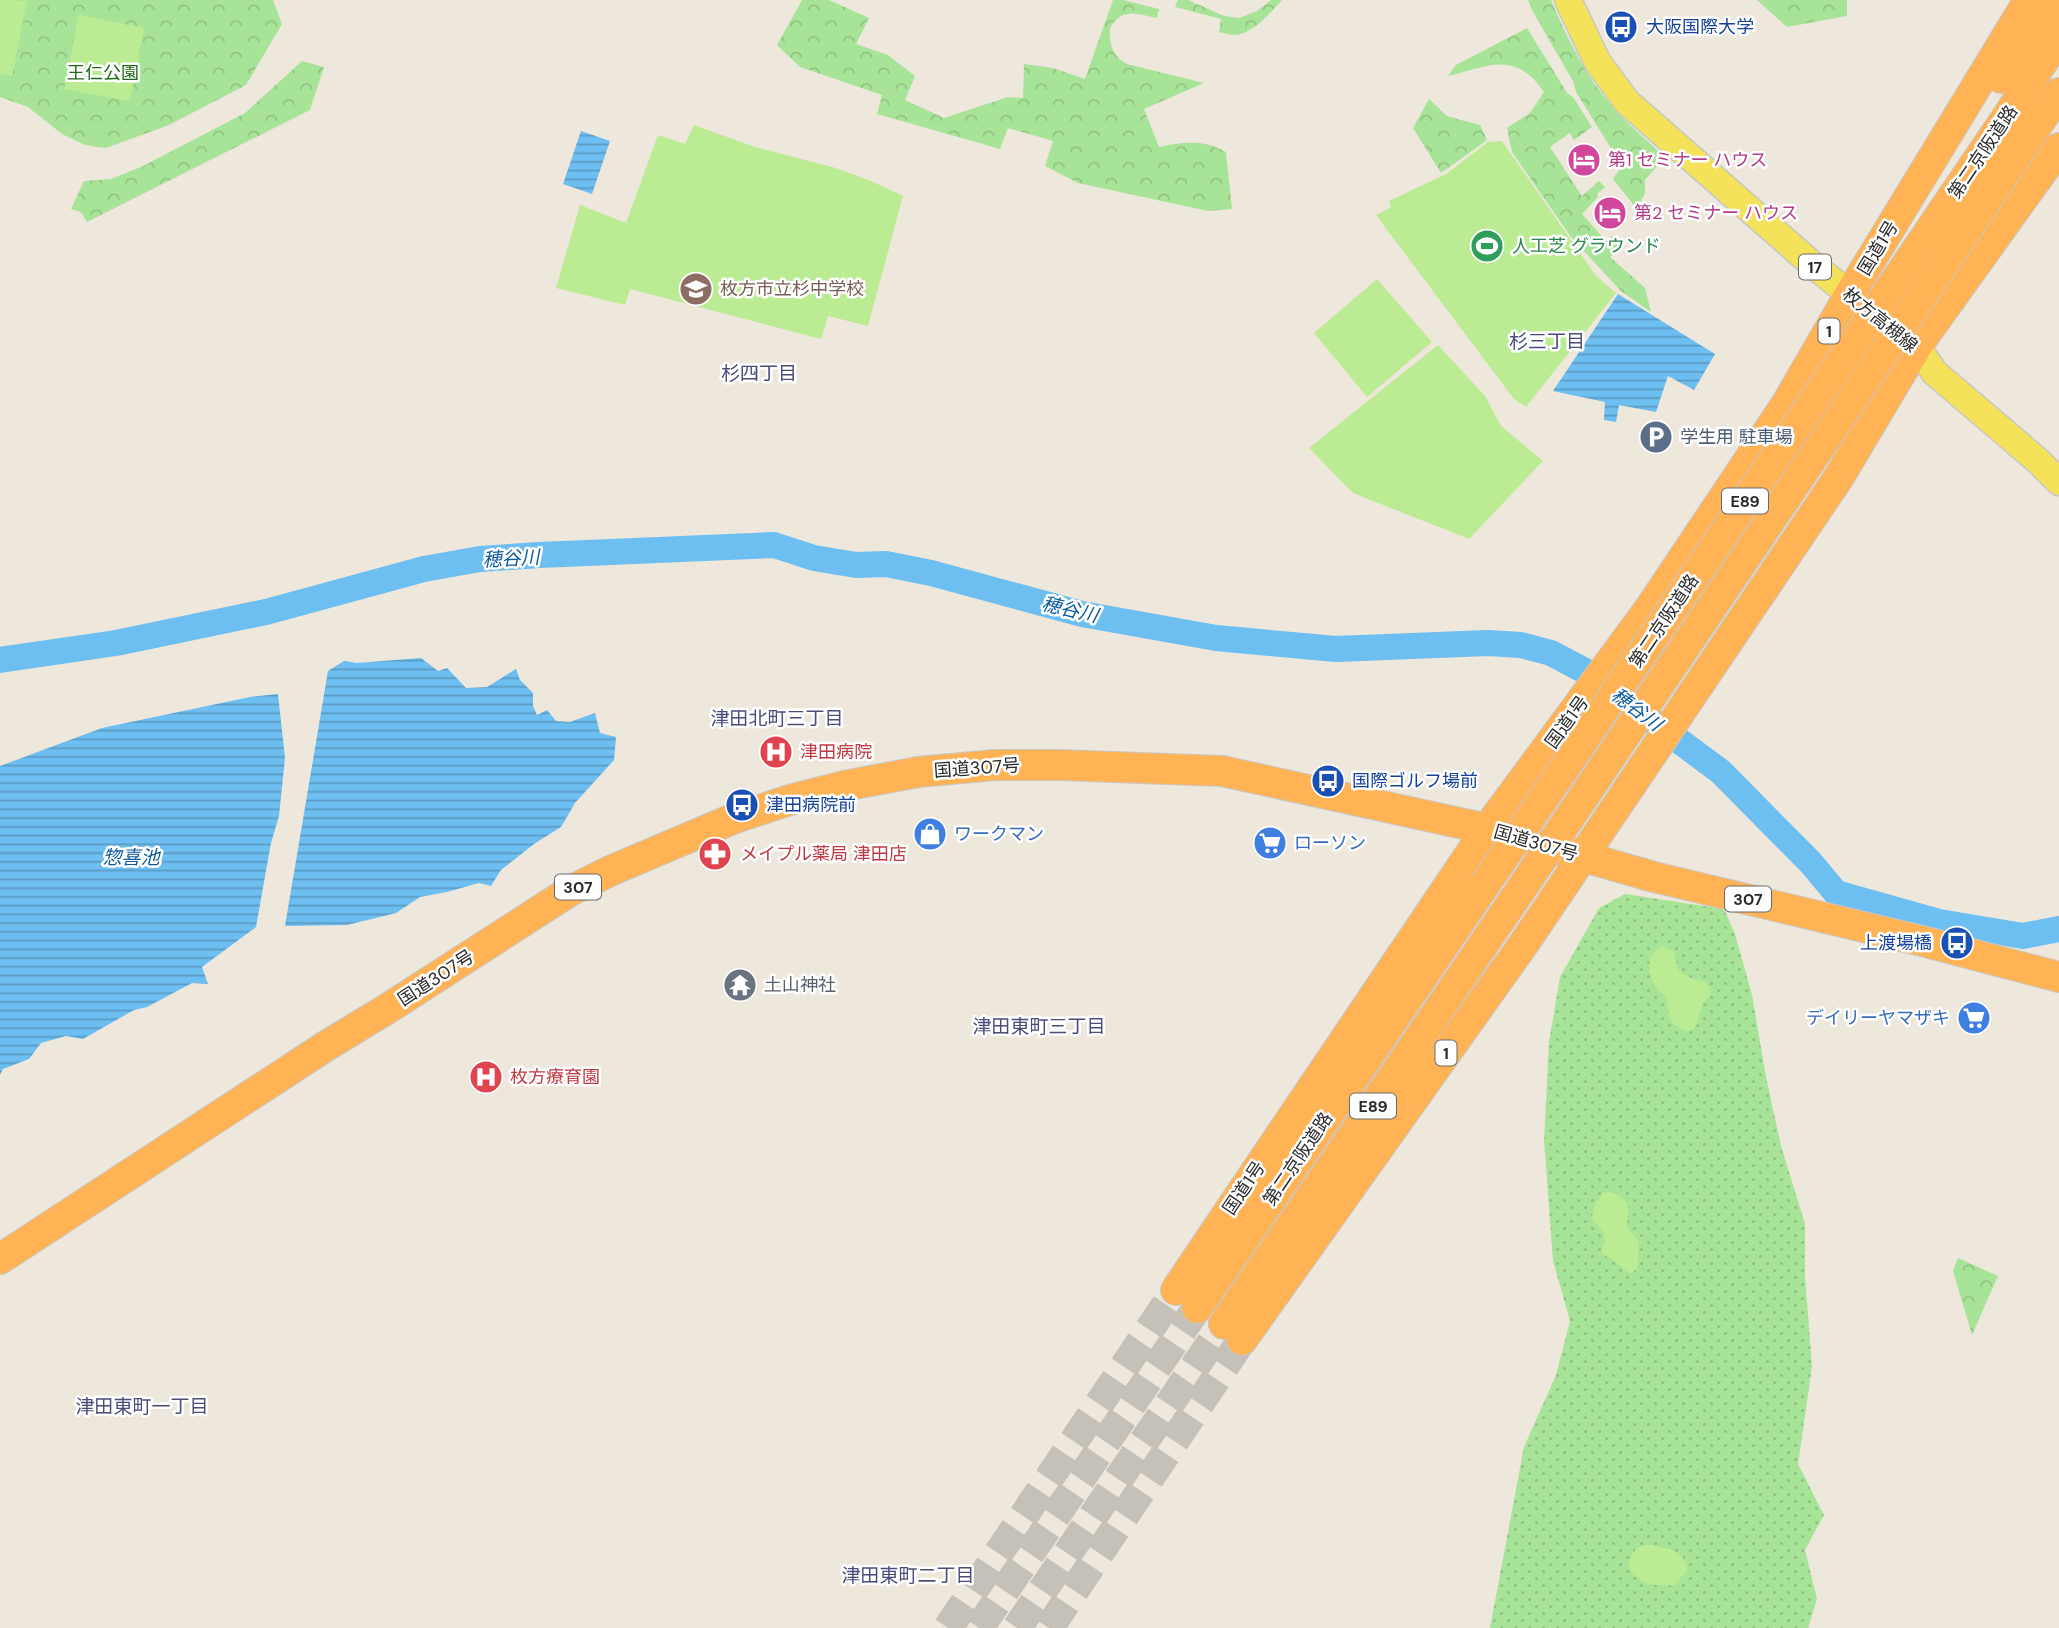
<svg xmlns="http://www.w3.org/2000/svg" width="2059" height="1628" font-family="'DM Sans','Noto Sans JP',sans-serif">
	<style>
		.grass { fill: url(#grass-dots) }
		.forest { fill: url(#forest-crowns) }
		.pitch { fill: #bbec93 }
		.water { fill: url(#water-rules) }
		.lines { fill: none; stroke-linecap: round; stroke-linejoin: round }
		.river { stroke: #6dbef1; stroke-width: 26 }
		.highway-tunnel { stroke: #c6c1b8; stroke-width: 30; stroke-dasharray: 30 15; stroke-linecap: butt }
		.primary-casing { stroke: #c8c8c8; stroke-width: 29 }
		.highway-casing { stroke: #c8c8c8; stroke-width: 32 }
		.primary { stroke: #f3e25a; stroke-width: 26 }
		.highway { stroke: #ffb354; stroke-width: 30 }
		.highway-bridge-casing { stroke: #c8c8c8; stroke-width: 32; stroke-linecap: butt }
		.highway-bridge { stroke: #ffb354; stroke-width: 30 }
		.labels { text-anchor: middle; stroke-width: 5; stroke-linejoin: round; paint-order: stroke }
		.shield { fill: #fff; stroke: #6a6a6a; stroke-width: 2 }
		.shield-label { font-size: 16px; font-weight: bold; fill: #2a2a2a }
		.transit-label { font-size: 18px; fill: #164399; stroke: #fff; text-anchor: start }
		.park-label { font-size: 18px; fill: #206919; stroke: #fff }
		.street-label { font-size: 18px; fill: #2a2a2a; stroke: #fff }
		.hotel-label { font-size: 18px; fill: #b23c85; stroke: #fff; text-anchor: start }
		.leisure-label { font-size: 18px; fill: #27864d; stroke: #fff; text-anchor: start }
		.education-label { font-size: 18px; fill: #785e54; stroke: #fff; text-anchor: start }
		.service-label { font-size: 18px; fill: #4e5e75; stroke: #fff; text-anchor: start }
		.health-label { font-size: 18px; fill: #be3a42; stroke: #fff; text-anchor: start }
		.shop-label { font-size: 18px; fill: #366cbe; stroke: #fff; text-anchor: start }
		.worship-label { font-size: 18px; fill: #5b616d; stroke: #fff; text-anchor: start }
		.neighbourhood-label { font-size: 19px; fill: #4a4d7c; stroke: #fff }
		.water-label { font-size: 19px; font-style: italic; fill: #0b5a9e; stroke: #fff }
	</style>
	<defs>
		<pattern id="grass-dots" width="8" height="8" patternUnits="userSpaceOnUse" patternTransform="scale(1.75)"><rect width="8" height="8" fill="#a8e497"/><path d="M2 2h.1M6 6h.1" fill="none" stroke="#91c482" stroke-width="1.8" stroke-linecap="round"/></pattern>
		<pattern id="forest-crowns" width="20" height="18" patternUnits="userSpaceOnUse" patternTransform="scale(1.75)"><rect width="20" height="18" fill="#a8e497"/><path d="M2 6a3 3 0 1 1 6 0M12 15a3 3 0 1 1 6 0" fill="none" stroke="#91c482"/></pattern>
		<pattern id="water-rules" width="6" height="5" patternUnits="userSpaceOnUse" patternTransform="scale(1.75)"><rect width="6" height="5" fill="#6dbef1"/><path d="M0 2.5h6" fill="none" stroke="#5a9bc3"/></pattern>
	</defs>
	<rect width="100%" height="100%" fill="#ede7dc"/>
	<path class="grass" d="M1625,894L1724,909L1735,934L1752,995L1766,1077L1781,1146L1805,1224V1277L1812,1366L1798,1464L1824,1515L1805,1550L1817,1599L1808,1628H1490L1524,1447L1556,1375L1570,1321L1553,1261L1544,1140L1549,1042L1560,977L1599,908Z"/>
	<path class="forest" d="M0,0H273L282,24L246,85L169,125L106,148L85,145L62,134L28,107L0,97Z
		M802,0H829L869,18L856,44L888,55L915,76L905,100L944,118L1008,97L1023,98L1024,64L1053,68L1085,79L1113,0H1123L1159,9L1157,18C1136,14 1123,7 1110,28C1109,44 1112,56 1127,64L1204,83L1144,109L1159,147C1183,142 1204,139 1226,152L1232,209L1208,211L1078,183L1045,166L1053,141L1008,128L1000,149L877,114L882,95L800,67L777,45Z
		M1178,0H1188L1224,16L1239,18L1257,11L1271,0H1282C1271,12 1254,33 1236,35C1230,35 1224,33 1219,32L1221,19L1175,7Z
		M1528,0H1551C1567,38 1586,77 1614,108C1629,126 1648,141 1665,157L1645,180V193L1637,209L1613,179L1622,166L1576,92L1573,81L1533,12Z
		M1757,0H1847V16L1787,27Z
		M1527,28L1567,93L1573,97L1592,127L1574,140L1570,133L1550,147L1582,196L1599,181L1605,187L1597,194L1598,197L1582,214L1606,241L1613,235L1624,246L1610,257L1645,288L1651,312L1621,291L1571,237L1512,152L1507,128L1530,113L1544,92C1539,86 1535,79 1529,75C1504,54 1476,70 1448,76L1456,65Z
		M302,61L324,67L310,110L87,222L81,212L71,209L84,181L111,179L143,166L245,113Z
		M1429,99L1447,116L1480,125L1487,140L1441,173L1413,128Z
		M1958,1258L1998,1276L1972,1335L1953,1271Z"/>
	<path class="pitch" d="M0,0L27,1L12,76L0,73Z
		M79,15L144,28L130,101L64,89Z
		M694,125L755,147L836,168L871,181L903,196L868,326L828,316L821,339L630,289L625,305L556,288L580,205L626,223L658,135L685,144Z
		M1502,141L1596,276L1616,293L1526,407L1514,399L1376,215L1391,207L1389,201L1446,174L1488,142Z
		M1377,279L1432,342L1367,397L1314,333Z
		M1438,345L1485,396L1501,426L1543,461L1469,539L1353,493L1309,448Z
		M1662,946L1674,952L1678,970L1694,980L1706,981L1712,992L1702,1005L1696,1026L1688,1032L1671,1022L1665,995C1651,987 1648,972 1650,957Z
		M1613,1192C1633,1205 1628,1205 1627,1227L1639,1242L1637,1269L1630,1274L1615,1261L1602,1254L1601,1248L1605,1242L1604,1233L1592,1219C1593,1207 1595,1202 1603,1193Z
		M1647,1545C1665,1547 1686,1549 1687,1571L1674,1585C1654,1587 1639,1584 1628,1567C1632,1554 1633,1548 1647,1545Z"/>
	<path class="water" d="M581,131L610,141L592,194L563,184Z
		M1618,294L1715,354L1694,390L1668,376L1656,412L1619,405L1616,422L1604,420L1605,402L1553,391Z
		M421,658L438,671L447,668L466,688L487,687L516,669L520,680L533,693V706L537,715L547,710L556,721L570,722L595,713L600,733L616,737L614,760L575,803L561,827L534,844L501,870L491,886L479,883L447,892L420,897L396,913L347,925L285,926L328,671L344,661L357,663Z
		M278,694L285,758L279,816L271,843L256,927L202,967L208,984L192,983L147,1007L134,1010L83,1039L66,1036L41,1043L29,1059L3,1069L0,1075V766L102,728L250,697Z"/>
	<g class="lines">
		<path class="river" d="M0,660L116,643L266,612L424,569L480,559L539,555L774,545L814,558L856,565L886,564L931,573L1082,614L1216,638L1336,649L1488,643L1521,645L1551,653L1585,671L1721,772L1811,863L1836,893L1939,922L2023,936L2059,929"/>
		<path class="highway-tunnel" d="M948,1628L1176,1290
			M979,1628L1197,1308
			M1017,1628L1224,1324
			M1049,1628L1242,1340"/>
		<defs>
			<path id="primary" d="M1568,0L1597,61L1627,102L1813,265L1867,308
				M1903,335L1917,346L1934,372L2037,460L2059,482"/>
			<path id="highway" d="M2001,78L2056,0
				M2007,117L2059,37
				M2032,133L2059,93
				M0,1259L326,1046L387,1009L570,891L610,871L735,818L793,799L844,786L918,772L995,765H1059L1222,771L1487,829L1654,877L1922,941L2059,977
				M1176,1290L1487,829L1650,608L1787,403L1850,294L2029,0
				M1197,1308L1484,886
				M1224,1324L1522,888
				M1242,1340L1525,942L1839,477L1917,346L2059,148"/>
		</defs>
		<use href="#primary" class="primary-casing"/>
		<use href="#highway" class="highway-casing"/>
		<use href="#primary" class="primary"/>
		<use href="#highway" class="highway"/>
		<defs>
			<path id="highway-bridge" d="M1484,886L2007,117
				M1522,888L2032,133"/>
		</defs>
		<use href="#highway-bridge" class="highway-bridge-casing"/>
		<use href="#highway-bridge" class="highway-bridge"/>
	</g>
	<defs>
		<symbol id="bus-disc" viewBox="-11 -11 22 22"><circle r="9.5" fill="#1a4fb4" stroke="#fff"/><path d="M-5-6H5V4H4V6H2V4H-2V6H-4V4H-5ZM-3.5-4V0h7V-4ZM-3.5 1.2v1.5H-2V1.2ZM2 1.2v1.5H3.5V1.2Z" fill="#fff"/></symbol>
		<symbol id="hotel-disc" viewBox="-11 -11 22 22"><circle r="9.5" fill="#d1479c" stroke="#fff"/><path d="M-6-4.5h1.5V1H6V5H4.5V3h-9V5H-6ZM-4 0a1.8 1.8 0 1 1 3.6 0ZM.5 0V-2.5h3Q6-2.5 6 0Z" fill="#fff"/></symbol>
		<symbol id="stadium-disc" viewBox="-11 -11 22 22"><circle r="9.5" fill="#2e9e5b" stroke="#fff"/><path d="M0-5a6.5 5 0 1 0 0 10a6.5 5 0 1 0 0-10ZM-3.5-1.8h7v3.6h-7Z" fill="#fff"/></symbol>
		<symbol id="school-disc" viewBox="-11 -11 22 22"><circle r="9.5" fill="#8d6e63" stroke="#fff"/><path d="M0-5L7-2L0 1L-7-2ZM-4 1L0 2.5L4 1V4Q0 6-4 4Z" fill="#fff"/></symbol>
		<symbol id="parking-disc" viewBox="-11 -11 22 22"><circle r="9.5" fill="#5c6f8a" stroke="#fff"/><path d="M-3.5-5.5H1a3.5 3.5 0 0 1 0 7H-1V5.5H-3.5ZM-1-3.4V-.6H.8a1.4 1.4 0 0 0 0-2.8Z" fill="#fff"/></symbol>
		<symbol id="hospital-disc" viewBox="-11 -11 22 22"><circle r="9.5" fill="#e0444e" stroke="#fff"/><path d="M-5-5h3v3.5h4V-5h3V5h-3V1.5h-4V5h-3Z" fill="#fff"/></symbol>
		<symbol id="shop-disc" viewBox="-11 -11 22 22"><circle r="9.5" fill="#3f7fe0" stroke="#fff"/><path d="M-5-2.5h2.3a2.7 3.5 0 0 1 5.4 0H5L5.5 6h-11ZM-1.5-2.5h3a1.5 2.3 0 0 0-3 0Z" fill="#fff"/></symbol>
		<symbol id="supermarket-disc" viewBox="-11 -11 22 22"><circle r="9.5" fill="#3f7fe0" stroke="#fff"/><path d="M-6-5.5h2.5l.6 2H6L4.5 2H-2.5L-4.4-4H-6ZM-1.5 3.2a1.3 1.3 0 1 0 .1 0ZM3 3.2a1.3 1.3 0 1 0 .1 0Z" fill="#fff"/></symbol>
		<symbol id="pharmacy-disc" viewBox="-11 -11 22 22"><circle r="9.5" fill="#e0444e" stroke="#fff"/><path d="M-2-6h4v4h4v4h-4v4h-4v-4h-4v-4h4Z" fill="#fff"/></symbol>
		<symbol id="temple-disc" viewBox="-11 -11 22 22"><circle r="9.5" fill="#6b7280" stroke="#fff"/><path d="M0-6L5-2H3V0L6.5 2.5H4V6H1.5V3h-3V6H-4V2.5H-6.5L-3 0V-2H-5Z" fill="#fff"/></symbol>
	</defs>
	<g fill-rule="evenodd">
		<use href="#bus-disc" x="1602" y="8" width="38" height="38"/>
		<use href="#hotel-disc" x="1565" y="141" width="38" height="38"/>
		<use href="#hotel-disc" x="1591" y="194" width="38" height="38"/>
		<use href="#stadium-disc" x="1468" y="227" width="38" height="38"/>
		<use href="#school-disc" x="677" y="270" width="38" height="38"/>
		<use href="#parking-disc" x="1637" y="418" width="38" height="38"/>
		<use href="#hospital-disc" x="757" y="733" width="38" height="38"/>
		<use href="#bus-disc" x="1309" y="762" width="38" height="38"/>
		<use href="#bus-disc" x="723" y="786" width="38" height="38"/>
		<use href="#shop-disc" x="911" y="815" width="38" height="38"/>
		<use href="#supermarket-disc" x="1251" y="824" width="38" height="38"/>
		<use href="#pharmacy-disc" x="696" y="835" width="38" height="38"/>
		<use href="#bus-disc" x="1938" y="924" width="38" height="38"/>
		<use href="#temple-disc" x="721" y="966" width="38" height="38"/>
		<use href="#supermarket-disc" x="1955" y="999" width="38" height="38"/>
		<use href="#hospital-disc" x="467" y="1058" width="38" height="38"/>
	</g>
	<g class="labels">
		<g class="shield">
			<rect x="1799" y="254.5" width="32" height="25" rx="5"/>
			<rect x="1818.5" y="318.5" width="21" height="25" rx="5"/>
			<rect x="1722" y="488.5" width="46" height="25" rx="5"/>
			<rect x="555" y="874.5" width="46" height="25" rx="5"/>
			<rect x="1725" y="886.5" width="46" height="25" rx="5"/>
			<rect x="1435.5" y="1040.5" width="21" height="25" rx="5"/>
			<rect x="1350" y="1093.5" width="46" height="25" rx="5"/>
		</g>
		<g class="shield-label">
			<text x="1815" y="273">17</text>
			<text x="1829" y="337">1</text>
			<text x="1745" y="507">E89</text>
			<text x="578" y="893">307</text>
			<text x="1748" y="905">307</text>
			<text x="1446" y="1059">1</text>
			<text x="1373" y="1112">E89</text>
		</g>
		<g class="transit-label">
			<text x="1646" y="33">大阪国際大学</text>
			<text x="1352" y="787">国際ゴルフ場前</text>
			<text x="766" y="811">津田病院前</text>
			<text x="1932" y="949" text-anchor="end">上渡場橋</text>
		</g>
		<g class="park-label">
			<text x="103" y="79">王仁公園</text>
		</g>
		<g class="street-label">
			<text transform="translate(1983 152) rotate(-56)" y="6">第二京阪道路</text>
			<text transform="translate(1878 248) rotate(-59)" y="6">国道1号</text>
			<text transform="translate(1880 320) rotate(39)" y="6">枚方高槻線</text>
			<text transform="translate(1664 621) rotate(-56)" y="6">第二京阪道路</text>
			<text transform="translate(1567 722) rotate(-54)" y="6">国道1号</text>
			<text transform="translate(977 768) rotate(-4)" y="6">国道307号</text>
			<text transform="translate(1536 843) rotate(16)" y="6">国道307号</text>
			<text transform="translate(436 978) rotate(-33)" y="6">国道307号</text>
			<text transform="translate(1298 1159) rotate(-56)" y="6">第二京阪道路</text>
			<text transform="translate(1244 1188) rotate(-56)" y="6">国道1号</text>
		</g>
		<g class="hotel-label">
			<text x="1608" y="166">第1 セミナー ハウス</text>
			<text x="1634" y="219">第2 セミナー ハウス</text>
		</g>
		<g class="leisure-label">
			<text x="1512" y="252">人工芝 グラウンド</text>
		</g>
		<g class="education-label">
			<text x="720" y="295">枚方市立杉中学校</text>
		</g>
		<g class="service-label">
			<text x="1680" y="443">学生用 駐車場</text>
		</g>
		<g class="health-label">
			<text x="800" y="758">津田病院</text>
			<text x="740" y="860">メイプル薬局 津田店</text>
			<text x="510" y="1083">枚方療育園</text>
		</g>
		<g class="shop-label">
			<text x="954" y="840">ワークマン</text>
			<text x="1294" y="849">ローソン</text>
			<text x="1950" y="1024" text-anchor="end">デイリーヤマザキ</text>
		</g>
		<g class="worship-label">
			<text x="764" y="991">土山神社</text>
		</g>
		<g class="neighbourhood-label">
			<text x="1547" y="348">杉三丁目</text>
			<text x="759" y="380">杉四丁目</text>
			<text x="777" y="725">津田北町三丁目</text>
			<text x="1039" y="1033">津田東町三丁目</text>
			<text x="142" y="1413">津田東町一丁目</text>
			<text x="908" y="1582">津田東町二丁目</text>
		</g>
		<g class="water-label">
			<text transform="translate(511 558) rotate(-3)" y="7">穂谷川</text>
			<text transform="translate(1070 609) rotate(13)" y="7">穂谷川</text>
			<text transform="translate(1637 709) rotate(37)" y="7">穂谷川</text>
			<text x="131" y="864">惣喜池</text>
		</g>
	</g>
</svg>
